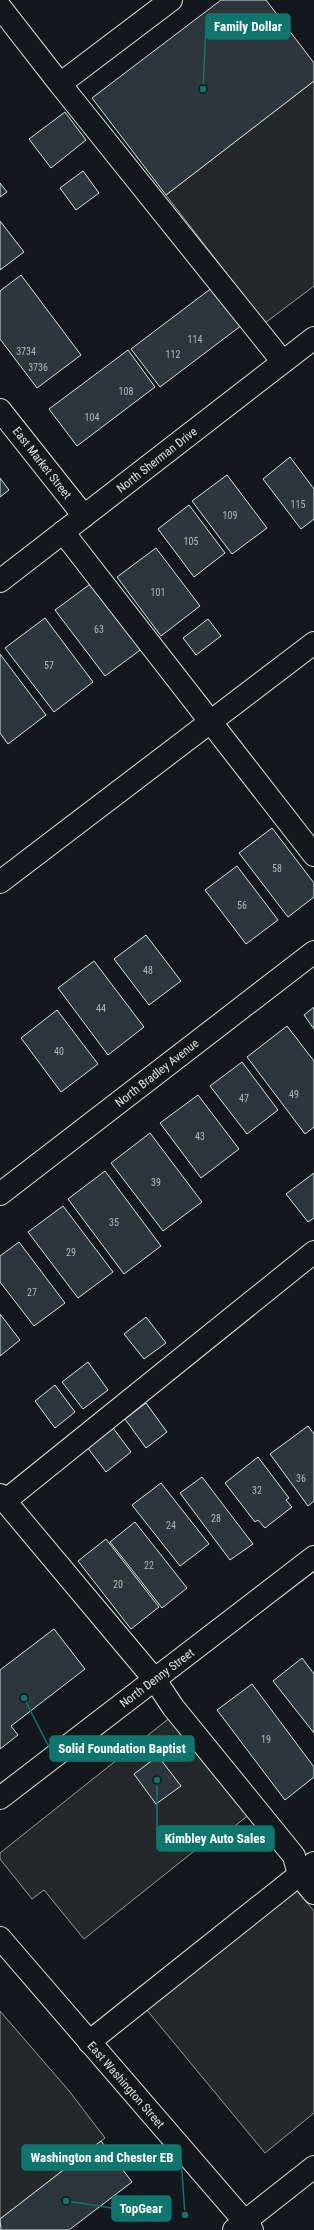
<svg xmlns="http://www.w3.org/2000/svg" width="314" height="2230" font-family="'Roboto Condensed',sans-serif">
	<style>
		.parking { fill: #24282b; stroke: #939e99 }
		.building { fill: #2c363c; stroke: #d8e6dc }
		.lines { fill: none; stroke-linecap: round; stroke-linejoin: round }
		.minor-casing { stroke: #d8e6dc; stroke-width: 24 }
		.major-casing { stroke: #d8e6dc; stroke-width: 24 }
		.minor { stroke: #14181c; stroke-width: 22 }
		.major { stroke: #14181c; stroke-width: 22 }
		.labels { text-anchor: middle; stroke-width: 3; stroke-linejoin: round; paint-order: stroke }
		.number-label { font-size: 10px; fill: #adbab4 }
		.street-label { font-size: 12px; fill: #d8e6dc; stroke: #14181c }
		.leader { fill: none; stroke: #0f766e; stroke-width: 1.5 }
		.callout-dot { fill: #0f766e; stroke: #14181c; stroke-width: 1.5 }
		.callout { fill: #0f766e; stroke: #0f766e; stroke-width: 1.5 }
		.callout-label { font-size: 13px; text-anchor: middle; font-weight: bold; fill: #fff }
	</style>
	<rect width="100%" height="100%" fill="#14181c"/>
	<path class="parking" d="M314,81V286L265,323L166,195Z
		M172,1716L250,1814L222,1836L218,1832L84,1939L44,1890L32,1899L0,1859V1853Z
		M293,1886L314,1911V2113L265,2153L146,2009Z
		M0,2011L70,2092L105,2138L0,2219Z"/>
	<path class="building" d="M221,0H266L314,63V81L166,195L92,98Z
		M65,112L86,140L51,168L29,139Z
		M83,171L99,193L76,210L60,188Z
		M0,183L7,192L0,197Z
		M0,221L24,252L0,270Z
		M21,275L81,355L37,388L0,339V291Z
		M213,287L242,325L160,387L131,349Z
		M128,350L155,387L77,446L49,409Z
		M290,457L314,489V519L301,529L263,479Z
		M227,475L267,528L232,554L192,501Z
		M0,478L9,490L0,497Z
		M189,505L225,553L194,577L158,529Z
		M156,548L200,606L161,636L117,577Z
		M93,582L143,648L105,676L55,610Z
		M45,618L93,682L54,712L5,648Z
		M208,619L221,636L196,655L183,638Z
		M0,654L46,715L8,744L0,733Z
		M272,828L314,883V897L288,917L239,853Z
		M237,866L278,920L246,944L205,890Z
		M146,935L181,981L149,1005L114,959Z
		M94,961L144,1027L108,1055L58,988Z
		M314,1007V1029L304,1015Z
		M57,1010L98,1064L61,1092L21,1038Z
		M287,1026L314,1061V1127L305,1134L247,1057Z
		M242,1062L278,1110L247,1134L210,1086Z
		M198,1095L239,1149L201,1178L160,1123Z
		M150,1133L202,1202L163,1231L111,1163Z
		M105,1171L161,1246L124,1274L68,1199Z
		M314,1173V1218L308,1222L286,1194Z
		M63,1206L113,1272L78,1298L28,1232Z
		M19,1242L65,1303L34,1326L0,1282V1256Z
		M0,1314L20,1340L0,1356Z
		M146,1317L166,1343L144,1359L124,1334Z
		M88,1362L108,1390L83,1409L62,1382Z
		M55,1385L75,1412L55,1428L35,1401Z
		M146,1403L167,1432L146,1448L125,1419Z
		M110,1424L131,1452L106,1472L84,1443Z
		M308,1426L314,1434V1501L308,1506L270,1454Z
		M258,1457L289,1498L286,1500L292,1507L265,1528L258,1520L255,1522L225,1483Z
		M202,1477L253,1544L230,1560L180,1493Z
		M161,1483L209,1544L180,1566L132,1505Z
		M135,1522L187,1588L162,1608L110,1542Z
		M106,1539L159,1607L131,1629L78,1561Z
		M54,1629L85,1669L11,1726L18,1735L0,1749V1670Z
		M302,1658L314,1674V1733L273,1681Z
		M252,1684L314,1767V1777L285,1800L217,1710Z
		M158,1756L181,1786L156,1804L134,1774Z
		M101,2141L132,2182L69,2230H1L0,2219Z"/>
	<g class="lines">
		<defs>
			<path id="minor" d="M0,7L60,84L171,0
				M60,84L283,362
				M0,410L84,516
				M63,532L314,855
				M0,882L314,643
				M0,1194L314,952
				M0,1495L155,1680L173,1707L294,1856L299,1875L314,1893
				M5,1501L314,1252
				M0,1798L314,1557
				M89,2042L314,1863
				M234,2230L314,2167"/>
			<path id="major" d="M0,581L314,338
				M0,1938L252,2230"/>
		</defs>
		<use href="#minor" class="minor-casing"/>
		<use href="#major" class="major-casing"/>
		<use href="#minor" class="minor"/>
		<use href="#major" class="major"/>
	</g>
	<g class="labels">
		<g class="number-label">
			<text x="195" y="343">114</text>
			<text x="26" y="355">3734</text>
			<text x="173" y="358">112</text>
			<text x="38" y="371">3736</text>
			<text x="126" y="395">108</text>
			<text x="92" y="421">104</text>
			<text x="298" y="508">115</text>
			<text x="230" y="519">109</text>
			<text x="191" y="545">105</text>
			<text x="158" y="596">101</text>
			<text x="99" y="633">63</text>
			<text x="49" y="669">57</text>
			<text x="277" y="872">58</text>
			<text x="242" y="909">56</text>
			<text x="148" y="974">48</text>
			<text x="101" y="1012">44</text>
			<text x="59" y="1055">40</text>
			<text x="294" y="1098">49</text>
			<text x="244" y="1102">47</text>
			<text x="200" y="1140">43</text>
			<text x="156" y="1186">39</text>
			<text x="114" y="1226">35</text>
			<text x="71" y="1256">29</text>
			<text x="32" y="1296">27</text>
			<text x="301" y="1482">36</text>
			<text x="257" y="1494">32</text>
			<text x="216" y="1522">28</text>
			<text x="171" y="1529">24</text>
			<text x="149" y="1569">22</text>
			<text x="118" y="1588">20</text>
			<text x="266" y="1743">19</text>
		</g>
		<g class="street-label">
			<text transform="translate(157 460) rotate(-38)" y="4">North Sherman Drive</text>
			<text transform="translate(42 463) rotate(52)" y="4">East Market Street</text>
			<text transform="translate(157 1073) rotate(-38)" y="4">North Bradley Avenue</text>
			<text transform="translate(157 1678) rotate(-37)" y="4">North Denny Street</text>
			<text transform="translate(126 2085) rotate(49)" y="4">East Washington Street</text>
		</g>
	</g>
	<path class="leader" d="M203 89L206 26M24 1698L50 1749M157 1780L157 1839M185 2215L181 2158M66 2201L112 2208"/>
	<g class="callout-dot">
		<circle cx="203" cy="89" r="4"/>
		<circle cx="24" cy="1698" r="4"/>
		<circle cx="157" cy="1780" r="4"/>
		<circle cx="185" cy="2215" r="4"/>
		<circle cx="66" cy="2201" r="4"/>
	</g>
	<g class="callout">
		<rect x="206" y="14" width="84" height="25" rx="4"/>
		<rect x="50" y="1736" width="144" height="25" rx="4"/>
		<rect x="157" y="1826" width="117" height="25" rx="4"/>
		<rect x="22" y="2145" width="159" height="25" rx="4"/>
		<rect x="112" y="2196" width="59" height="25" rx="4"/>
	</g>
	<g class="callout-label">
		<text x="248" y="31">Family Dollar</text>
		<text x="122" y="1753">Solid Foundation Baptist</text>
		<text x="215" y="1843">Kimbley Auto Sales</text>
		<text x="102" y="2162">Washington and Chester EB</text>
		<text x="141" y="2213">TopGear</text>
	</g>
</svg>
